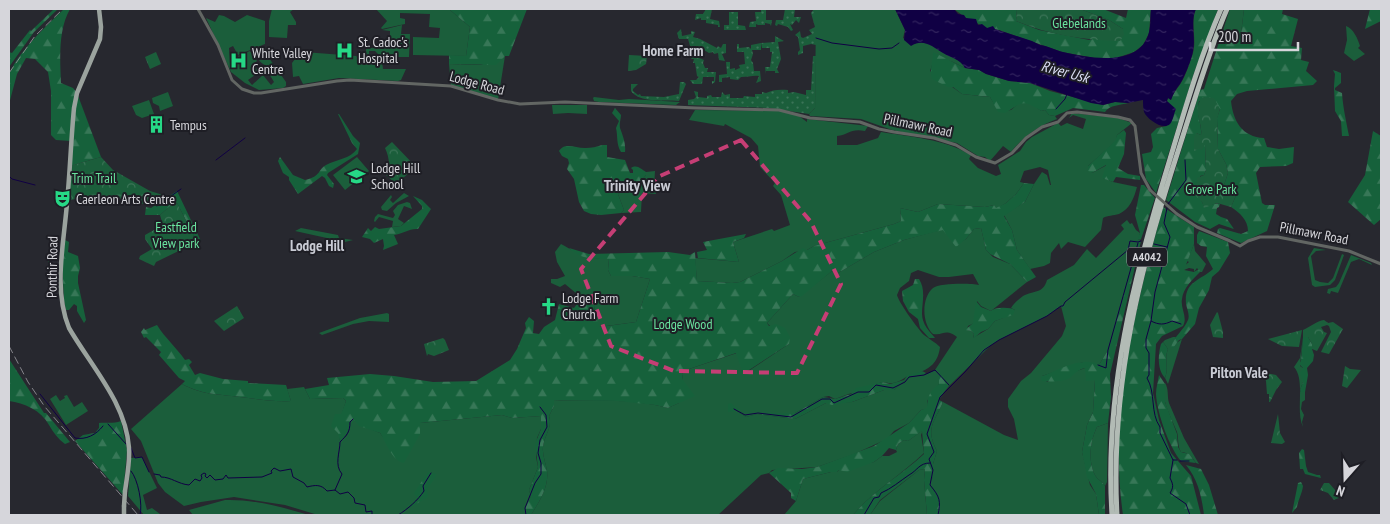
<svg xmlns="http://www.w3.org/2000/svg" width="1390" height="524" font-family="'PT Sans Narrow',sans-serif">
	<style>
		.grass { fill: #1b5e3b; fill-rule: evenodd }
		.forest { fill: url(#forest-firs) }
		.park { fill: url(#park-crowns) }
		.garden { fill: url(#garden-dots) }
		.water { fill: url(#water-ripples) }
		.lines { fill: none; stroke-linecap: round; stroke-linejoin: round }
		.stream { stroke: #100044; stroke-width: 1 }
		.minor { stroke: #626663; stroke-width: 3 }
		.major { stroke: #9ba39e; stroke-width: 4.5 }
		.highway { stroke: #b2bbb5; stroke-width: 5 }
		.rail { stroke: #85858b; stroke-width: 1; stroke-dasharray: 8 4; stroke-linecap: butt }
		.minor-bridge { stroke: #626663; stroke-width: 3 }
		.major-bridge { stroke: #9ba39e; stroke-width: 4.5 }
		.marked { fill: none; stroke: #c63e75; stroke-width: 4; stroke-dasharray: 10 6; stroke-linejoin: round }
		.labels { text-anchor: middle; stroke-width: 4; stroke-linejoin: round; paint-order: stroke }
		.shield { fill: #1e1e25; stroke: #9f9fa4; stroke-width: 1 }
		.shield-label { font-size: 12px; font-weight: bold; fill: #d6d6db }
		.park-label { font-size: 14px; fill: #69e39e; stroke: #1e1e25 }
		.poi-label { font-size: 14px; fill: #d6d6db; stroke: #1e1e25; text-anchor: start }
		.street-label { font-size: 14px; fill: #d6d6db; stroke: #1e1e25 }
		.neighbourhood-label { font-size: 15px; font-weight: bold; fill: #c9cbd4; stroke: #1e1e25 }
		.water-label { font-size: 15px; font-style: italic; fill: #dbdef4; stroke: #1e1e25 }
		.quarter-label { font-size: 16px; font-weight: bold; fill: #c9cbd4; stroke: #1e1e25 }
	</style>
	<defs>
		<pattern id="forest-firs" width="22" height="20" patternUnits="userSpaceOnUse" patternTransform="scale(1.25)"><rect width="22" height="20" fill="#16613b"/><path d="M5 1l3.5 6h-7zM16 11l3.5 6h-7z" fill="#377757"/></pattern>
		<pattern id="park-crowns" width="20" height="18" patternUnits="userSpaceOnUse" patternTransform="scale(1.25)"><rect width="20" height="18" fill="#1b5e3b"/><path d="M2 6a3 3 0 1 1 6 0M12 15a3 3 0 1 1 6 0" fill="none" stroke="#3b7457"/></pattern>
		<pattern id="garden-dots" width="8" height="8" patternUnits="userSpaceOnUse" patternTransform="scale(1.25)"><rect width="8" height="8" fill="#1b5e3b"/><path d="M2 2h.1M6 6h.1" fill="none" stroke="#3b7457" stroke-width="1.8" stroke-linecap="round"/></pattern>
		<pattern id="water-ripples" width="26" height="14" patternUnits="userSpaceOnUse" patternTransform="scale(1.25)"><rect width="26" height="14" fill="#100044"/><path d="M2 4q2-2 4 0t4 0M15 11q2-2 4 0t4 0" fill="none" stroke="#32245e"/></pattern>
	</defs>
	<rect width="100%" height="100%" fill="#27282f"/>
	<path class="grass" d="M272,9H294L290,12L296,22V25H288L287,38L269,37V21Z
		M376,9L450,10L470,27L466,56L413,55V37L439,38L440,28L429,27L430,14L400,13V18L405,19V24L382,29L381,28L387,21Z
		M816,9H895L905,30L903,38L914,44L919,42L930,44L963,63L965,68L953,62L933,55L934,59L930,71L962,94L990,97L999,112L1011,110L1019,103H1031L1041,111L1045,110L1049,115L1055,116L1057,119C1038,126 1024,136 1011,152L1003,146L990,161L985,157L978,156L957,143L892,130L861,119L810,116L809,114L815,108Z
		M1230,9H1244L1241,34L1220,39Z
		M219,15L224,16L235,22L247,15L265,21V44L238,55L233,46L229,48L230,64L232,65L243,60L242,58H239L238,56L250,51L257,61L253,64L259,72L248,80L252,85L263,75L271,85L274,82L268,72L271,70C267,64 263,66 259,60L269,58L286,82V86L283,88L259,90L245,83L231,72L206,18L215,22Z
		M402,25L401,34H410L409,57H378V54L375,51H369V55L374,56V58L366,57V48H378L379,42H390V31L382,30Z
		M1346,26C1353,28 1358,39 1360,46L1358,48L1365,54L1354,61L1344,53L1347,40Z
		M304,52L356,56L365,61L382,62L383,69H406L401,80L398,81L339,78L303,84L299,76L293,77L292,63L299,54Z
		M505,56L498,100L451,86L449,64L481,65Z
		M168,92L173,106L160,111L159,106L153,103L152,98Z
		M594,97L619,100L629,99L680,102L676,105L599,102L594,101L593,98Z
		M149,100L154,114L142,118L136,115L132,106Z
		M552,105H587V114L568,113L553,114Z
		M695,110L781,111L799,116L807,122V119L868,126L865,131C850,128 849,135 837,136V145H857L878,138L881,132C912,137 943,139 971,155L969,159L978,168L996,176L1001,174L998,165L1020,151L1026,142L1032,137L1058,123L1061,126L1067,123L1083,129L1086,119L1073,115L1069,118L1072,113L1118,118L1132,123L1117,135L1116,141L1088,166L1092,173L1107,165L1103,178L1113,182L1137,187C1134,198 1130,209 1119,214C1113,216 1108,215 1103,218L1101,230L1085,247L1068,242L1061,249L1059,243L1051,253L1050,263L1044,266L1030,269L1017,250L1012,230L1004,215L1025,202L1034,184L1042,172L1047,175L1050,185H1051L1048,170L1040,167L1024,171L1020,182L1024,183L1016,194L1006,203L996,209L994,205L985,207L938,204L918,212L900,208L901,221L894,224L814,246L807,250L795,252L782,261L740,282L732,283L697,281L695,258L739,262L733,242L772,229L774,231L790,225L781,195L773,186L775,183L760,167L758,146L751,138L725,124L724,126L689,120Z
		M357,157L369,171L345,190L333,175Z
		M655,171L654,187L656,194L642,193L641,212L621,213L624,210L618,194L628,188L629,181H641L646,175V172Z
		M404,193L409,196L396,203L387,211L382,210L381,207L391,195L392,197L390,200L393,203Z
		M407,202L410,203L412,209L404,206L398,219L404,223L401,226L392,227L393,221L379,217L375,222L374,221L375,217L378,214L393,218L395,215L393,211L398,205Z
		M1127,220L1130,224L1132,223L1136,230L1140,233L1138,240L1141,239L1138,243L1108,350L1099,365L1083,362L1042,376L1047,382L1085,368L1095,380L1093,412L1087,425L1082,452L1090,485L1096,494L1099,515H941L938,513C942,502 937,494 930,485V482L933,477V464L937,451C925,428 934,423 943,402L1004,435L1018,440L1014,419L1008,407V399L1021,381L1031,373L1062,336L1066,326L1061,306L1047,316L999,340L990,346L949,386L939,373V384L927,401V409L921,410L909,423L894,431L887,439L854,454L817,467L772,470L769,473L761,475L718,515H531C539,502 549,487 547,471C546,463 542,455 543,447C544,436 553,427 549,416L554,406L553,400C591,401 631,398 668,408L679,403L683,380L682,374L686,370L737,353L744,374L789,344L767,323L793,294L799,297L832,271L838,273L874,252L904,240L944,229L961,242L966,239L974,229L981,228L986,250L993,257L1010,264L1027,282L991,311L981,306L977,301L974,323L968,326L967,330L971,331L974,334L973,338L988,329L995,321L1003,318L1015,310L1011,308C1014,303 1019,299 1023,296C1034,290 1043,294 1047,280L1074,265L1087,249L1096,258L1124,229L1121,225ZM918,270L939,277H949L973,274L979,285C971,283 939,283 933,288C921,298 922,324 933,334C944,336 945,328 957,337L935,370L924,375L909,377L894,390H884L852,402L826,403L795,419L757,414L746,417L737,411H740L745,415L768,413H795L823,397L829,396L835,399L882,382C894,385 898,382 908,376C909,375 914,374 915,374C930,369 938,363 940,347C935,342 929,339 924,335C918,329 899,303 897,295L900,288L909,281L911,273Z
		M301,228L338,235L339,238L353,240L345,242L295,231Z
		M561,244C581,255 585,259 609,259L608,270L611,276H632L650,279L636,322L599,327L594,313L595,305L584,304L583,299L565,284L560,287L551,283V279H557L565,276L557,262L555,252Z
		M1194,244L1195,251L1206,264L1202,272H1200L1197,268L1194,272V269L1189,268L1184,270V266L1189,262L1187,261Z
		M1314,248L1326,250L1316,251L1311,256L1315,280L1320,282L1328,283L1333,278L1342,254L1344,255L1335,280L1330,285L1315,287L1312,285L1308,258Z
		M1351,255L1371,263L1372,265L1359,259L1351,262L1338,293L1331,291L1330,294L1327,293L1328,289L1336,287L1339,283Z
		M387,313L389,314V322L369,321L353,324L322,335L319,333L360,318Z
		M1173,337H1176L1171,347L1182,339L1168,384L1165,378C1169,368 1164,359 1168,349L1163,342L1165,340Z
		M1303,337L1300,366L1303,368V382L1300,390L1301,392H1305V400L1302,402L1301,409L1304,415L1302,422L1303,427C1295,410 1306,381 1294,367L1300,358Z
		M1165,383C1169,389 1167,396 1169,403L1184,438L1199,464L1196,463C1192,457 1188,452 1181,452C1177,445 1179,439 1177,432C1172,419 1159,397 1165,383Z
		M182,384C202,395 218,394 240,397C259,399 271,402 291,401L287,389L304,387L310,399L343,398L346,401C341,416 337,426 340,441C348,436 350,432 350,422L353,419L363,426L380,433L385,440L420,423L502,415L512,418L541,416V429L537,438L536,457L538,467L529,490L531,496L526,515H318L285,505L234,497L201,502L184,506L165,492L158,483L141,441L131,429Z
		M56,395L60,401L65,398L64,396L67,395L74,407L82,402L88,411L66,425L50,399Z
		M1108,423L1107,482L1105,486C1103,482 1100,481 1097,478C1087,464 1090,441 1097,427Z
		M923,430L921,435L924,453C901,475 873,491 853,515H784L796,501L803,479L831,472H837L839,470L874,462L882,456H889L897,452L896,450L898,444L904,440L908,441Z
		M142,457L157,488L143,495L147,510L152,508L160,514L167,515H144L128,496L131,458Z
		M925,469L924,480L927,515H870L880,501L919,470Z
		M225,500C252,499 282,507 309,515H193L189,510Z"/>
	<path class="forest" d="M54,9H58L34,32L9,67V52L12,53L30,30L31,31Z
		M64,9H70C58,30 60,59 61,83L73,88L77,93L101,157L70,166L71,141L56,140L51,135V91L48,72L35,59L26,58L17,74L9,104C9,95 7,84 9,76C13,57 50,22 64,9Z
		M439,9H527L509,56H505L496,65L449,64V55L466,56L470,27L450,10Z
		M954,9H1017L1016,21L1039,30L1089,40L1123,29L1109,20L1080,9H1103L1126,18L1128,9H1151L1149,33L1143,45L1134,52L1116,58H1095L1062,52L999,30L987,28L966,18Z
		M1196,9H1218L1194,73L1156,193L1146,179L1142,154L1151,152L1153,147L1151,134L1157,128L1167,126V101L1168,98L1171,100C1173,93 1177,89 1181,83C1186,75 1190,62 1193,53C1197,39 1190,22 1196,9Z
		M1244,9H1283L1282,14L1298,19L1291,46L1302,48L1301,60L1309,62L1306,71L1317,81L1313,85L1247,91L1237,94L1231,101C1233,121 1242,137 1264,138L1267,147L1279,149L1294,147L1293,163L1286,166L1260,167L1256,173L1262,203L1265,205H1275L1267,231L1241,243L1217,233L1218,229L1220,228L1241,234L1248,231C1248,220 1240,213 1231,207L1238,191L1224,185L1228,173L1226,164L1218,149L1217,118L1220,109L1199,101C1196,116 1202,124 1201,135L1196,133L1205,143L1206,170L1204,175L1200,176V198L1204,206C1209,207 1214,202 1220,204L1219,207L1217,208L1216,214L1221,217L1227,219L1234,229L1219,224L1210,229L1195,222L1166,200L1200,90L1204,89L1220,39L1241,34Z
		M1370,9H1381V21L1365,29Z
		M933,52L965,68L979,70L986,74L1009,81L1030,83L1050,91L1103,105L1115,102L1128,103C1121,105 1109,105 1105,112L1073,108L1055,116L1049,115L1045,110L1041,111C1022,99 1023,102 1005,113L998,112L990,97L962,94L953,87H948L932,79C929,69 933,62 933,52Z
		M1333,70L1341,73V83L1335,88V90L1342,93C1343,108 1346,120 1349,136H1342L1341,121L1335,111L1334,86L1335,74Z
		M615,108L621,115C621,119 619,123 620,128C623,136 626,144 625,152H621C616,144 618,136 616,128L619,121L612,113Z
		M338,114H339L353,136L360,143L358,154L328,173L327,175L334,184L333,188L329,186L325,178L322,176L298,194L289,180V177L283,173L278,161L280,157L293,175L305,180C322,176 317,170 326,165C337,159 350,159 357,149L352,143Z
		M1124,130L1126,133L1124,154L1118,168L1128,174L1140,176V180L1116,177L1113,182L1102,178L1106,165L1092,173L1088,171V166L1115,141L1117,135Z
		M1373,131L1381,136V219L1374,225L1348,202L1365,175Z
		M602,145H607V157L625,160L630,173H633V170L631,168C637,164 641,169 646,172V175L641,181H629L628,188L618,194L624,210L621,213L601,215L591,214L584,211L579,202L574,179L567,169L569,163L568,159L562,156L559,151C565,141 577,149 586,148C591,148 597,147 602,145Z
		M1024,183L1034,184L1025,202L1004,216L1012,230L1017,250L1036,277L1027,282L1010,264L990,254L986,250L981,228L974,229L966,239L956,247L943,230L904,240L874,252L838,273L832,271L802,296L799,297L793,294L767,323L769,326L776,324L785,328L790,337L789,344L743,374L736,353L686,370L682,374L683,380L695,396L668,408L655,405L617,401L554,400V406L549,416C553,427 544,436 543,447C542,455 546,463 547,471C549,487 539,502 531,515H526L525,508L531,496L529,490L538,467L535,444L541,429V416L512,418L502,415L420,423V434L404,463C392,461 386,442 380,433L359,426L353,419L350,422C350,432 347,435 340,442L338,433L331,426L335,414H341L346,401L343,398L310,399L305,389L329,385L327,378L370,374L394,376L433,382L476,381L510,360L517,349L526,328L525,323L529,317L534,321L533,333L539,334L544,327L555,320L559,304L574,308L577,304L595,305L594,313L600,327L636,322L650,279L632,276H611L608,270L609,259C594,259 579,259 569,248L589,254L668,252L690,255L695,252L697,281L732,283L740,282L782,261L803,248L807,250L814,246L894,224L901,221L900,208L918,212L938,204L985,207L994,205L996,208L1006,203L1016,194Z
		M1141,185H1144L1155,198L1141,239L1137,240L1140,233L1135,215Z
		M177,191L201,241L197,242L176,201L160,215H145L146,207L151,208Z
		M413,196L422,200L431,209L418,229C410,228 402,234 394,235L398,244L383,250L384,246L383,239L374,243L370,239L362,237L368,228L371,231L375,227L379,229L401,226L422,209V206Z
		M1163,207L1194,227V244L1184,270L1194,272L1199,269L1200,272C1193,279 1183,288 1182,299C1180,308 1188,317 1183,326L1162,336L1156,344L1153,393L1159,420L1171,453L1191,476L1201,515H1123C1108,411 1136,306 1163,207Z
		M1199,231L1228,242L1230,253L1219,271L1212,277L1209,290L1199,308L1195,324L1182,339L1179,340L1173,348L1171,347C1174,336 1184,330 1188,320C1190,315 1187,309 1186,304C1184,281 1200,281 1213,269L1206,256L1207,247L1201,246L1197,243V235Z
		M746,234L744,238L733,242L739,262L698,258L697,252L707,250L703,242Z
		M65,240L69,242L68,252L78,256L80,268L78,276V283L86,320L84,323L77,311V306L74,304L69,310H66L64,301L62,262Z
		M1141,241L1110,374L1111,397L1108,423L1097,427C1090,441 1087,464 1097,478C1100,481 1103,482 1105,486V515H1099L1096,494L1087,477L1082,452L1087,425L1093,412L1095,380L1086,381L1085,368C1078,370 1076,372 1071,377C1065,382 1049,382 1042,381L1041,378L1042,376C1058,370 1084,355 1099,365L1108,350L1138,242Z
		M48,261L58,268V285L53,286L49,282Z
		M915,279H919C926,290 922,302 922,314C922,324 929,331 935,338H929L920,328L918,319L909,312L903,301L902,291L913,285Z
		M976,301L981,307L991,311C995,307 1010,307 1015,310L1013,315L995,321L988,329L981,332L973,339L974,334L971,331L965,330L973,323Z
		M157,325C165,338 176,347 185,360L189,359L192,362L189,365L195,375L200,373L223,379L248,381V383L286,385L291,401C272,402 259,399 240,397C217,394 203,395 182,384L185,381L179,378L159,355L161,352L146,337L144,338L141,332L144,328L145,330Z
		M1303,337H1308L1312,344V349L1314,355L1313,361L1307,368L1308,375L1305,392H1301L1300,390L1303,382L1300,373L1303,368L1299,364L1301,361Z
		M1163,342L1168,349C1164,359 1169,367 1165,378C1157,370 1158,354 1161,344Z
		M9,359L44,413H46L70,442L65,444C58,439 53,432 49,425C41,410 24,403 9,401Z
		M922,371L926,373L924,375L909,377L894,390H884L852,402L832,405L826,403L795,419L757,414L746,417L737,411L728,412V404L731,403L745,415L749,413H795L823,397L835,399L851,394L856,388L882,382L890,384L904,380L908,375Z
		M939,372L949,386L944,392L939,400L943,402C934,423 925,428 937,451L933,464V477L930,482V485C938,494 942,501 939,513L941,515H927L924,480L925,469L919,470L880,500L870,515H853C873,491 901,475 924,454L922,431L908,441L904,440L898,444L896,450L889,448L882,456L874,462L847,472L839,470L837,472H831L803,479L796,501L791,498V493L769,473L778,468L802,469L817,467L874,446L909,423L921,410L927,408C927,397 930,391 939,384Z
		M1159,375L1165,384V402L1177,434L1178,447L1181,452L1189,454L1196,463L1181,461C1169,447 1157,413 1156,394C1156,388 1158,381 1159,375Z
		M121,421L127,450L123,495L75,441L83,435L95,433L99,428V423C106,422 113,424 121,421Z
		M1302,449L1304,450L1306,466L1308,472L1317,475H1320L1321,478L1305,474L1303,469H1300L1299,453Z
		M1186,465L1201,469L1209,485L1218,515H1204C1202,498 1198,479 1186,465Z
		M428,472L436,474L435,478L427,489L428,497L411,507L408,506L418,500L414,493Z
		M1301,482L1303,486C1302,494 1298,500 1297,507L1292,513L1298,483Z"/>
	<path class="park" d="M1017,9H1080L1109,20L1123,29L1124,35L1120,41C1085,40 1049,35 1016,21Z
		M156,52L161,64L150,69L145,57Z
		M629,55L647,56L646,64L636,70L628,71Z
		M1203,97L1214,98L1220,109L1217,119L1218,149L1226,164L1228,173L1224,185L1235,187L1238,191L1231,207L1217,203L1204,208L1202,202L1196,196L1197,178L1204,175L1206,170L1205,145L1202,150L1199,149L1194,151V137L1196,133L1201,135C1203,122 1191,109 1203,97Z
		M392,142L416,167L396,184L386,175C391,168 389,156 385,148Z
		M101,157L113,170L150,191L163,195L153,204L148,205C116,198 104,191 71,200L70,203L67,204L70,166Z
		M176,201L197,242L156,262L154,266L139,259L140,256L152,249L145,239V235L163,225L160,215Z
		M237,306L244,318L224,331L214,321Z
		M1217,312L1218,313L1223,332V338L1213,337L1210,325Z
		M1324,320L1328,323L1333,322L1343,329L1329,354L1321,352L1331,332L1329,326L1327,325L1321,327L1324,332L1327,333L1317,351L1312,349V344L1308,337H1303V330C1310,327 1317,321 1324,320Z
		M1302,330L1299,347L1282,346L1268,339Z
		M443,338L445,340L449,350L434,356L428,354L427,356L424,344Z
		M1345,366L1350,369L1361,370L1347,388L1342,386Z
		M1262,372L1276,375L1282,382L1276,390L1270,402H1269V394H1267L1266,381Z
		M1278,414L1280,433L1285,442L1282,444L1271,443Z
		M1324,483H1329L1341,497L1334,500L1328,493L1320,490Z"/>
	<path class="garden" d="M706,9H712L710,19L719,21L720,27H718V25L706,23V20H701V18L695,20L696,14H703Z
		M761,9H766V20H772L771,26L770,24L765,23V25H758L756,24V27H749L750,22L756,21L755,12H761Z
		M785,9H795L794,17H801L799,23L796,20L792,25L790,24L793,30L791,31L788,27L778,24L777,26L775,25L776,20H783Z
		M814,9H816V45L811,44L803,46V53L798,55V52L800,50L798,37L795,35L800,31L801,37L803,38L812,34L809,30L815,27L811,13Z
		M729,12H738V25L745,26L746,30H724V25H729Z
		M681,29L682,36L691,34V31L695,32L693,37L700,39L717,48L718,46L721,48L723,44H726V53L722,54L725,61L719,60L718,53L714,54L713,52L709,53L704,50L699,52V58L704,60L703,63L705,68H708L707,72H716L715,82L712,84V81H714V77H703L702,84H693L690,80H696L699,77L697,76L695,63H693L694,59H691L693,56L688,39H679L677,33Z
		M775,36L784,41L778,42L781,59L777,69L779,73H775V71H766V74L765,67H770L772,52H770V48H762L761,43L775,42Z
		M761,43V50H752L753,54L751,60L753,63L754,71H760L761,81L756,83L759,76C754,75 748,77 741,77L738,80L730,79V77L722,78V82H719V75L727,74L726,62H730V69L735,68V70L740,68L739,65L745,64L744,52H737V44H739V48L749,47L751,49V45Z
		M813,56H816L815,108L809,114L769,108L688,105V100L694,99L696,97L694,91L698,92V97L707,98V96L711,95L712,97H721L722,92L725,95L730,94V98H743L744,96L755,97V94H762V92L766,93C772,90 779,89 788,90V93L794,92L806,95V90H811Z
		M680,82H684L686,84L679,101C665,100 639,103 631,91V84H638L633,89V91L638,95L640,94L641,96L664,97L679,94Z"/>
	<path class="water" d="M895,9H954L958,14L964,15L966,18L976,19L978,25L982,24L987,28L993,26L995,29L1032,41L1040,45C1049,46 1055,50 1063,52C1089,58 1140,68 1149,32C1151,25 1150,16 1151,9H1196C1190,21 1196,38 1193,51C1192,59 1184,78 1180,84C1176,89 1173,94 1171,100L1168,98L1167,101L1176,109C1174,113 1173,121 1170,124C1163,131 1147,119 1144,112C1143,108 1143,104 1143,100L1128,103L1115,102L1103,105L1091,103L1030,83L1009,81L986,74L979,70L965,68C960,59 951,58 943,53C932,46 923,38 911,46L904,40L905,30Z"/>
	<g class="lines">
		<path class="stream" d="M816,38L832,43L879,49L892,48L899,43
			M1056,109L1065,99L1067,94
			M216,160L245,138
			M9,176L12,179L35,185
			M1168,204L1186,180L1185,160
			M157,206L181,189
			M1167,208L1164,223L1170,237L1155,292L1151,321C1159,325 1164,325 1172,321L1181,324
			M1154,244L1167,247
			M1151,321L1146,339V348L1149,353V375L1147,378C1156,393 1150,413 1160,427V433L1173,460H1177
			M1098,365L1106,368L1108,350L1138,243
			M40,394L75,438C86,440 96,435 103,426
			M734,409L745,415L758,413L791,417L822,399H830L834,403L858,392H869L876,385L893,388L905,382L909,377L924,375L935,370L949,385
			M108,424L126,444
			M131,448L135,458L142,457L149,472
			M1173,460L1170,478C1173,484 1174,487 1170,493L1186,504L1190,515
			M1180,461H1189
			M131,471C138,479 143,505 140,515
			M154,474L160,475L161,477C171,477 178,484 189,485L195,479L200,481L202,478L201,475L204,473L206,474L205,476L207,478L210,475L215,480L223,479L226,475L228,478L262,477L272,473L271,471L274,468L280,471L291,469L293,477L304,483L307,487C315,485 321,484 327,491L335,490L340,494L348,492L354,498L355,503L365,505L366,512L372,511V515
			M335,490L342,474C334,465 340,452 340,442C347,435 350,432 350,422L353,419
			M375,515H389
			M398,515C408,509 418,500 424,491L423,486L431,473
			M526,515L525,508L535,483L541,474V463L538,453L540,440L547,427L546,415L540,407
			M864,515L874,498L879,497L881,493C891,489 900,481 909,475C918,470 919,463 930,463
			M938,515C941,501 940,497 930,485L933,470L929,459L934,452L927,434L940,397L965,372L984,350L999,340L1047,316L1061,306H1063L1065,302L1128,250L1130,241L1138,242L1141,241"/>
		<path class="minor" d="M198,9L218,45L232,80L242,89L254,93H261L337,81L350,80L451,86L498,100L520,104L565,102L696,108L779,110L810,118L860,122L879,129L894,132L934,138L956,145L976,157L995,163L1012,153L1026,138L1042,127L1058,122L1067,113L1077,112L1118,117L1130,120L1135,126L1141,173L1150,190
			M1177,214L1197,227L1230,241L1240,246L1248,241L1260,237H1278L1349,251L1381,264"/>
		<path class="major" d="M99,9L101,27L100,39L77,93L74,108C71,140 70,171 67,203C64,243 53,289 69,328C91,366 126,403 129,448C130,462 127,477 125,491
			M124,506V515"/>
		<path class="highway" d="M1112,515C1104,391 1134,276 1170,159C1185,109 1200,57 1221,9
			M1117,515C1110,384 1140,268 1180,145C1195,99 1208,53 1227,9"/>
		<path class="rail" d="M9,73L35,36L63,9
			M9,346L28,382L45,407L138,515"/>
		<path class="minor-bridge" d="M1150,190L1177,214"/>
		<path class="major-bridge" d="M124,506L125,491"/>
	</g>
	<path class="marked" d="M741,140L811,222L841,284L797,373L674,371L611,346L581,269L660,176Z"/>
	<defs>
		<symbol id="hospital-bare" viewBox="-9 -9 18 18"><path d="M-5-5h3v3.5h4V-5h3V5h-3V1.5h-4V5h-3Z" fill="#26d886" stroke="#1e1e25" stroke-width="2.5" paint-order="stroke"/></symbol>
		<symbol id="building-bare" viewBox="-9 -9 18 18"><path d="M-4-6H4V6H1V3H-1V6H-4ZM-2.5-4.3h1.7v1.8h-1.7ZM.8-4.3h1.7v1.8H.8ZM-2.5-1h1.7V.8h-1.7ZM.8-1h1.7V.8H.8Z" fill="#26d886" stroke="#1e1e25" stroke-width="2.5" paint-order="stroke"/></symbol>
		<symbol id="school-bare" viewBox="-9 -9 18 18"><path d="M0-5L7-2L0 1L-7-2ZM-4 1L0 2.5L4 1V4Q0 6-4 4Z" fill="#26d886" stroke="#1e1e25" stroke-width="2.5" paint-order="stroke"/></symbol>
		<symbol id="theatre-bare" viewBox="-9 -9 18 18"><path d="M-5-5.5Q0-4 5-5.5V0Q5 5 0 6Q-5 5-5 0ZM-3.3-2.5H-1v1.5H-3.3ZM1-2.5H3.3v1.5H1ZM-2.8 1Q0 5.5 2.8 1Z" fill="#26d886" stroke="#1e1e25" stroke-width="2.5" paint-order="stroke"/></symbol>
		<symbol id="church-bare" viewBox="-9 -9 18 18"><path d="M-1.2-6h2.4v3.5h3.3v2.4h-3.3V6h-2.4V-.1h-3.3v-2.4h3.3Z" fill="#26d886" stroke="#1e1e25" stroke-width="2.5" paint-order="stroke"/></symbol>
	</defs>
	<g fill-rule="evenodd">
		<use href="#hospital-bare" x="332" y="38" width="25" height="25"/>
		<use href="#hospital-bare" x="226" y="48" width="25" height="25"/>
		<use href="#building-bare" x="144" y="112" width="25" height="25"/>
		<use href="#school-bare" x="344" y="164" width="25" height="25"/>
		<use href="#theatre-bare" x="50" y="186" width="25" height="25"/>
		<use href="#church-bare" x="536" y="294" width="25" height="25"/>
	</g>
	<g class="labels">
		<rect class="shield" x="1127" y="247.5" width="40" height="19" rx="4"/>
		<g class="shield-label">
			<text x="1147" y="261">A4042</text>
		</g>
		<g class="park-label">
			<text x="1079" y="28">Glebelands</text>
			<text x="94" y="183">Trim Trail</text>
			<text x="1211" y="194">Grove Park</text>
			<text x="176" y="232">Eastfield<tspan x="176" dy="16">View park</tspan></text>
			<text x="683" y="329">Lodge Wood</text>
		</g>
		<g class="poi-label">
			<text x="358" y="47">St. Cadoc's<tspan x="358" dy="16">Hospital</tspan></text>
			<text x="252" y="58">White Valley<tspan x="252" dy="16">Centre</tspan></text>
			<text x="170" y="130">Tempus</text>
			<text x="371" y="173">Lodge Hill<tspan x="371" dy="16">School</tspan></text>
			<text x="76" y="204">Caerleon Arts Centre</text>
			<text x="562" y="303">Lodge Farm<tspan x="562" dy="16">Church</tspan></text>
		</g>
		<g class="street-label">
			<text transform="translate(477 83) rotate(15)" y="5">Lodge Road</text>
			<text transform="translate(918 125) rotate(12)" y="5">Pillmawr Road</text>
			<text transform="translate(1314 233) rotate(11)" y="5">Pillmawr Road</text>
			<text transform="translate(52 267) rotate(-89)" y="5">Ponthir Road</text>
		</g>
		<g class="neighbourhood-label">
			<text x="673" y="56">Home Farm</text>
			<text x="317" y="251">Lodge Hill</text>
			<text x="1239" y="378">Pilton Vale</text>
		</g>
		<g class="water-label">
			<text transform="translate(1065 72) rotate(15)" y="5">River Usk</text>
		</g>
		<g class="quarter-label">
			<text x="637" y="191">Trinity View</text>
		</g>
	</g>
	<rect width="1390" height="524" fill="none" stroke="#d6d6db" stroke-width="20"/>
	<g transform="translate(1345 479) rotate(200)" stroke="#1e1e25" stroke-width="4" paint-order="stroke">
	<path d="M0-4L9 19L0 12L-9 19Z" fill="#d6d6db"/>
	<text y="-8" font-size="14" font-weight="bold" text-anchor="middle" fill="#d6d6db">N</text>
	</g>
	<path d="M1210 42v8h88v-8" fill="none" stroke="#d6d6db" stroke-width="2.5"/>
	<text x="1218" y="42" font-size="15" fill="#d6d6db" stroke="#1e1e25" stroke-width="4" paint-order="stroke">200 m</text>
</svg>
